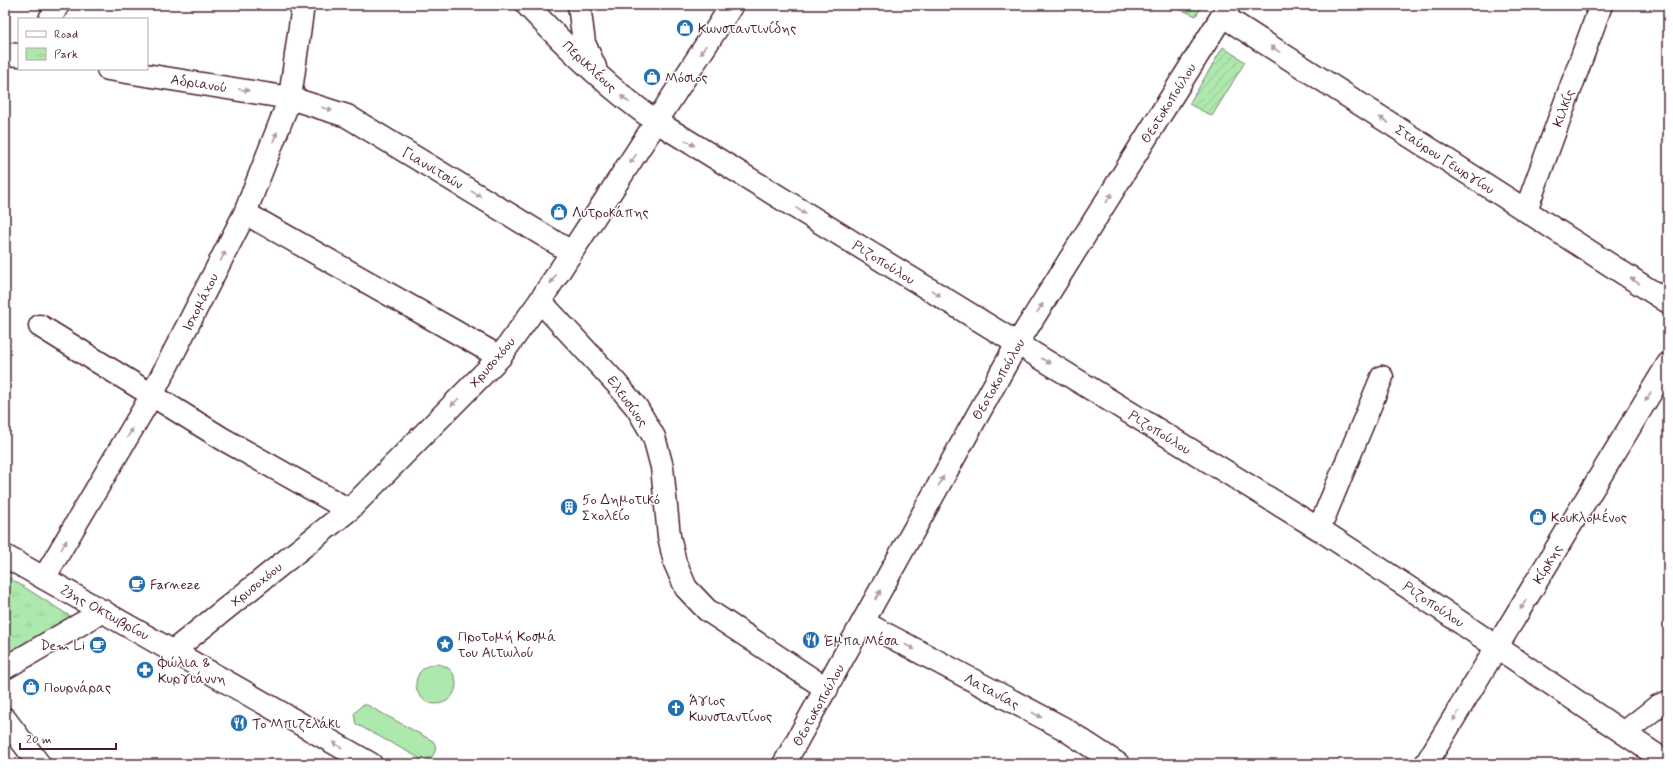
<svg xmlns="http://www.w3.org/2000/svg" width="1673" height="769" font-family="Mynerve,sans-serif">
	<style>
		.grass { fill: #ade8ad; stroke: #7c846c }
		.park { fill: url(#park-tufts); stroke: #7c846c }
		.garden { fill: url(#garden-furrows); stroke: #7c846c }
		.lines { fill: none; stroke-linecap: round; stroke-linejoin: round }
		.minor-casing { stroke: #4a1f2b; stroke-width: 25 }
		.tertiary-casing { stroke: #4a1f2b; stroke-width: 25 }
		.secondary-casing { stroke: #4a1f2b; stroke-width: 25 }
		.minor { stroke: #fff; stroke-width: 22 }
		.tertiary { stroke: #fff; stroke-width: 22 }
		.secondary { stroke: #fff; stroke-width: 22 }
		.oneway { fill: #ae9aa0 }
		.labels { text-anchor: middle; stroke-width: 3; stroke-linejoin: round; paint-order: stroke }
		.poi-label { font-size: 14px; fill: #4a1f2b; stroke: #fff; text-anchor: start }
		.street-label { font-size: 14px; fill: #4a1f2b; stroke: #fff }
	</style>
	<defs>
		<pattern id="park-tufts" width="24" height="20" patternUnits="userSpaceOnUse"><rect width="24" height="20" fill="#ade8ad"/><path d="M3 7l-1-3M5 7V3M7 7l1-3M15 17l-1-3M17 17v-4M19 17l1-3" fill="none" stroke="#96c795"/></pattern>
		<pattern id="garden-furrows" width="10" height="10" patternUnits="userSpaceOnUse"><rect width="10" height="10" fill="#ade8ad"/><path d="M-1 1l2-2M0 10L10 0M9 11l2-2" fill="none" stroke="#96c795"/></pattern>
	</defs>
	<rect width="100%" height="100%" fill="#fff"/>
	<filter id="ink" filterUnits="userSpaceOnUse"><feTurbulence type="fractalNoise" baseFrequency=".025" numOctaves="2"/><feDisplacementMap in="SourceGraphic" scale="8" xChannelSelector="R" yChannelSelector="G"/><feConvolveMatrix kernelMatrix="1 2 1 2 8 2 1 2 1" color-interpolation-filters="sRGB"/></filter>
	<g filter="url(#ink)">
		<path class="grass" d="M416 684a20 20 0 1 1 40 0a20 20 0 1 1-40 0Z
			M362,705H367L433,741C437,747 436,751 432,757L423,760L356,724L354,714Z"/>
		<path class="park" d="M5,575L73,618L5,658Z"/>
		<path class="garden" d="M1170,5H1203L1196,16Z
			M1223,47L1245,62L1212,116L1189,104Z"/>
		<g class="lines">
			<defs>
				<path id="minor" d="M527,5C567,48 609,89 657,122L1319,529L1426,599L1668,763
					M579,5L584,43L595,67
					M1223,16L1668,302
					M50,19L58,5
					M5,54L19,55
					M108,69L290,98L347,116L571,252
					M1526,210L1601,5
					M245,213L500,357
					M540,301L616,383L637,408L654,437L662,467L669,536L675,563L686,588L707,610L827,689
					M40,326L223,439L349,510
					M1319,529L1382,377
					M44,578L152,395L245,213L290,98L303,5
					M863,622L1063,728L1118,764
					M173,651L349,510L500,357L540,301L732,5
					M5,668L103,611
					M1625,732L1658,706L1668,702
					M784,764L1017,344L1229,5"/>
				<path id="tertiary" d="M1426,764L1668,364"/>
				<path id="secondary" d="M5,556L371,764
					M5,719L39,764"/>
			</defs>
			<use href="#minor" class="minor-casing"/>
			<use href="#tertiary" class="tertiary-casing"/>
			<use href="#secondary" class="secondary-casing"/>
			<use href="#minor" class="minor"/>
			<use href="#tertiary" class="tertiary"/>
			<use href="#secondary" class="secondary"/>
		</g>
		<defs><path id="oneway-solid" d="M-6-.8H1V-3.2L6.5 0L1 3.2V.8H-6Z"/></defs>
		<g class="oneway">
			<use href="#oneway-solid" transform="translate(1275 49) rotate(-147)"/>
			<use href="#oneway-solid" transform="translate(703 50) rotate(123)"/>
			<use href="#oneway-solid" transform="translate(244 90) rotate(9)"/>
			<use href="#oneway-solid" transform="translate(625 99) rotate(-140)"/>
			<use href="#oneway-solid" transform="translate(327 109) rotate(18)"/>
			<use href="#oneway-solid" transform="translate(1384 120) rotate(-147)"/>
			<use href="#oneway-solid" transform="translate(275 137) rotate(-69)"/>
			<use href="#oneway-solid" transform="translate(690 143) rotate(32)"/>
			<use href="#oneway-solid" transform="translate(633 159) rotate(124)"/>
			<use href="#oneway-solid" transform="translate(476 194) rotate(31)"/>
			<use href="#oneway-solid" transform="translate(1109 198) rotate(-58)"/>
			<use href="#oneway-solid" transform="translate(801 211) rotate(32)"/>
			<use href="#oneway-solid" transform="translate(223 256) rotate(-63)"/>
			<use href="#oneway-solid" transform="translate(553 279) rotate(122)"/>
			<use href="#oneway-solid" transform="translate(1635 281) rotate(-147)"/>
			<use href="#oneway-solid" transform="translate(936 293) rotate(32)"/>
			<use href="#oneway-solid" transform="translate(1040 308) rotate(-58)"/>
			<use href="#oneway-solid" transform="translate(1046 361) rotate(32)"/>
			<use href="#oneway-solid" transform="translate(1648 397) rotate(121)"/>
			<use href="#oneway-solid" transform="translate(455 402) rotate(135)"/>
			<use href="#oneway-solid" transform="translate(130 433) rotate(-60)"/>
			<use href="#oneway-solid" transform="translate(941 481) rotate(-61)"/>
			<use href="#oneway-solid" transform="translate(64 545) rotate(-60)"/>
			<use href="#oneway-solid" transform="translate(878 595) rotate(-61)"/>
			<use href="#oneway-solid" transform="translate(1523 605) rotate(121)"/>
			<use href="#oneway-solid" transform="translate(910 647) rotate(28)"/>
			<use href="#oneway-solid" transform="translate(1037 715) rotate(28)"/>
			<use href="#oneway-solid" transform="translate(1456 716) rotate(121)"/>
			<use href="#oneway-solid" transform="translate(337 745) rotate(-150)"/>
		</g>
	</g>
	<defs>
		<symbol id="shop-disc" viewBox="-11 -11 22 22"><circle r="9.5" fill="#1f6fb2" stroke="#fff"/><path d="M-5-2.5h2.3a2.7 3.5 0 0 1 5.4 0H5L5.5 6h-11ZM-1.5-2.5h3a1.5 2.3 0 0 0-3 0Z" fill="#fff"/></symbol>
		<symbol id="building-disc" viewBox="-11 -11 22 22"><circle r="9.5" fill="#1f6fb2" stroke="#fff"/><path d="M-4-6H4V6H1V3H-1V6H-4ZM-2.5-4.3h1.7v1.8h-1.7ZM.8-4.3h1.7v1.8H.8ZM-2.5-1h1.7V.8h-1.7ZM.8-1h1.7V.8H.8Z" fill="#fff"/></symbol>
		<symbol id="cafe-disc" viewBox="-11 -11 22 22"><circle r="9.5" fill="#1f6fb2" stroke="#fff"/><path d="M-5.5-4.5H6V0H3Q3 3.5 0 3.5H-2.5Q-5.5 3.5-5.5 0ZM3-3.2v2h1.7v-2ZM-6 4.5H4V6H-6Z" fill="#fff"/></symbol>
		<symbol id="restaurant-disc" viewBox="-11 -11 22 22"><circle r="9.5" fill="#1f6fb2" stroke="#fff"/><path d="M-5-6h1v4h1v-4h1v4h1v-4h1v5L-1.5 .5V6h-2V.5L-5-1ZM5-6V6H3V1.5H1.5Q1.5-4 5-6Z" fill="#fff"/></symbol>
		<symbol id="sight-disc" viewBox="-11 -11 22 22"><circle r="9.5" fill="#1f6fb2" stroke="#fff"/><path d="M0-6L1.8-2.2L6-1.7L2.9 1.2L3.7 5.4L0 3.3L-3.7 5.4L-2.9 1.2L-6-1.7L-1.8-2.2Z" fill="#fff"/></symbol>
		<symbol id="pharmacy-disc" viewBox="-11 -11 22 22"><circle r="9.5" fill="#1f6fb2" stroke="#fff"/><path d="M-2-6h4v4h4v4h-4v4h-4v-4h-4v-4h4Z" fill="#fff"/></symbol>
		<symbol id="church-disc" viewBox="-11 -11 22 22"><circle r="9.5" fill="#1f6fb2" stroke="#fff"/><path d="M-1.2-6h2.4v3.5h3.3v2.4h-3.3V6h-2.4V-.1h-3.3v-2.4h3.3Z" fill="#fff"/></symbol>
	</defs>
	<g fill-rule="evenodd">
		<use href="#shop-disc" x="675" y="18" width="20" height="20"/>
		<use href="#shop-disc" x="642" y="67" width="20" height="20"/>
		<use href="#shop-disc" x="549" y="202" width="20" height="20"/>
		<use href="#building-disc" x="559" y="497" width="20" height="20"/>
		<use href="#shop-disc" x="1528" y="507" width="20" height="20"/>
		<use href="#cafe-disc" x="127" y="574" width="20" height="20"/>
		<use href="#restaurant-disc" x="801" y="630" width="20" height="20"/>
		<use href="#sight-disc" x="435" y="634" width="20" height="20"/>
		<use href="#cafe-disc" x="88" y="635" width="20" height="20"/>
		<use href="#pharmacy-disc" x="135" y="660" width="20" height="20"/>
		<use href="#shop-disc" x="21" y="677" width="20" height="20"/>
		<use href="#church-disc" x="666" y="698" width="20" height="20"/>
		<use href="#restaurant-disc" x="229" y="713" width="20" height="20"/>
	</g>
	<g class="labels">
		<g class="poi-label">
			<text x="698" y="33">Κωνσταντινίδης</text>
			<text x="665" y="82">Μόσιος</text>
			<text x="572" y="217">Λυτροκάπης</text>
			<text x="582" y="504">5ο Δημοτικό<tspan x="582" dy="16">Σχολείο</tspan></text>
			<text x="1551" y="522">Κουκλομένος</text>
			<text x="150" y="589">Farneze</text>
			<text x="458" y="641">Προτομή Κοσμά<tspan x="458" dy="16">του Αιτωλού</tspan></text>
			<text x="824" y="645">Έμπα Μέσα</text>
			<text x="85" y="650" text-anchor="end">Dem Li</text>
			<text x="158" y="667">Φώλια &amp;<tspan x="158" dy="16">Κυργιάννη</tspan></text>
			<text x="44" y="692">Πουρνάρας</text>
			<text x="689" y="705">Άγιος<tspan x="689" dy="16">Κωνσταντίνος</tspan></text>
			<text x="252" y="728">Το Μπιζελάκι</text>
		</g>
		<g class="street-label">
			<text transform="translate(590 66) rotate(43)" y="5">Περικλέους</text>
			<text transform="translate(199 83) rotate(9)" y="5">Αδριανού</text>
			<text transform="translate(1168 103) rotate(-58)" y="5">Θεοτοκοπούλου</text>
			<text transform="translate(1563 108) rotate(-70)" y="5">Κιλκίς</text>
			<text transform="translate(1445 159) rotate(33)" y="5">Σταύρου Γεωργίου</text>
			<text transform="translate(433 168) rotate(31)" y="5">Γιαννιτσών</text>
			<text transform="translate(884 262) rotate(32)" y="5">Ριζοπούλου</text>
			<text transform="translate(200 302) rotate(-63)" y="5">Ισχομάχου</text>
			<text transform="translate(492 362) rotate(-49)" y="5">Χρυσοχόου</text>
			<text transform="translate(998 379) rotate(-60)" y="5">Θεοτοκοπούλου</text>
			<text transform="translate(628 401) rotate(54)" y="5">Ελευσίνος</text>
			<text transform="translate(1160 432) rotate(32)" y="5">Ριζοπούλου</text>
			<text transform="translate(1547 564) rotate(-59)" y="5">Κίρκης</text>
			<text transform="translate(256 584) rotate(-39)" y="5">Χρυσοχόου</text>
			<text transform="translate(1434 604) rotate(34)" y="5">Ριζοπούλου</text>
			<text transform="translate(105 612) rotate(29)" y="5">23ης Οκτωβρίου</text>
			<text transform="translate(992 691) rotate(28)" y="5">Λατανίας</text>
			<text transform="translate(818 705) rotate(-61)" y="5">Θεοτοκοπούλου</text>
		</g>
	</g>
	<rect width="1673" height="769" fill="none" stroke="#fff" stroke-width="20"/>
	<rect x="10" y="10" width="1653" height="749" fill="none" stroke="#4a1f2b" stroke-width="1.5" filter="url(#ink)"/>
	<rect x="18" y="18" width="130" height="52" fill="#ffffff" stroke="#b7a5aa"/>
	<rect x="26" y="31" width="20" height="6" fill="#ffffff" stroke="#b7a5aa"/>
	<text x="54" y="38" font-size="12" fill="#4a1f2b">Road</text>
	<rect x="26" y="48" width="20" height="12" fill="url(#park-tufts)" stroke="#b7a5aa"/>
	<text x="54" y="58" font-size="12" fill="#4a1f2b">Park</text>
	<path d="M20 743v6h96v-6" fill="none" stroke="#4a1f2b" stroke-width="2"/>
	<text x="26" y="743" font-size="12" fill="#4a1f2b" stroke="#ffffff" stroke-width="3" paint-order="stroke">20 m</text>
</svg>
